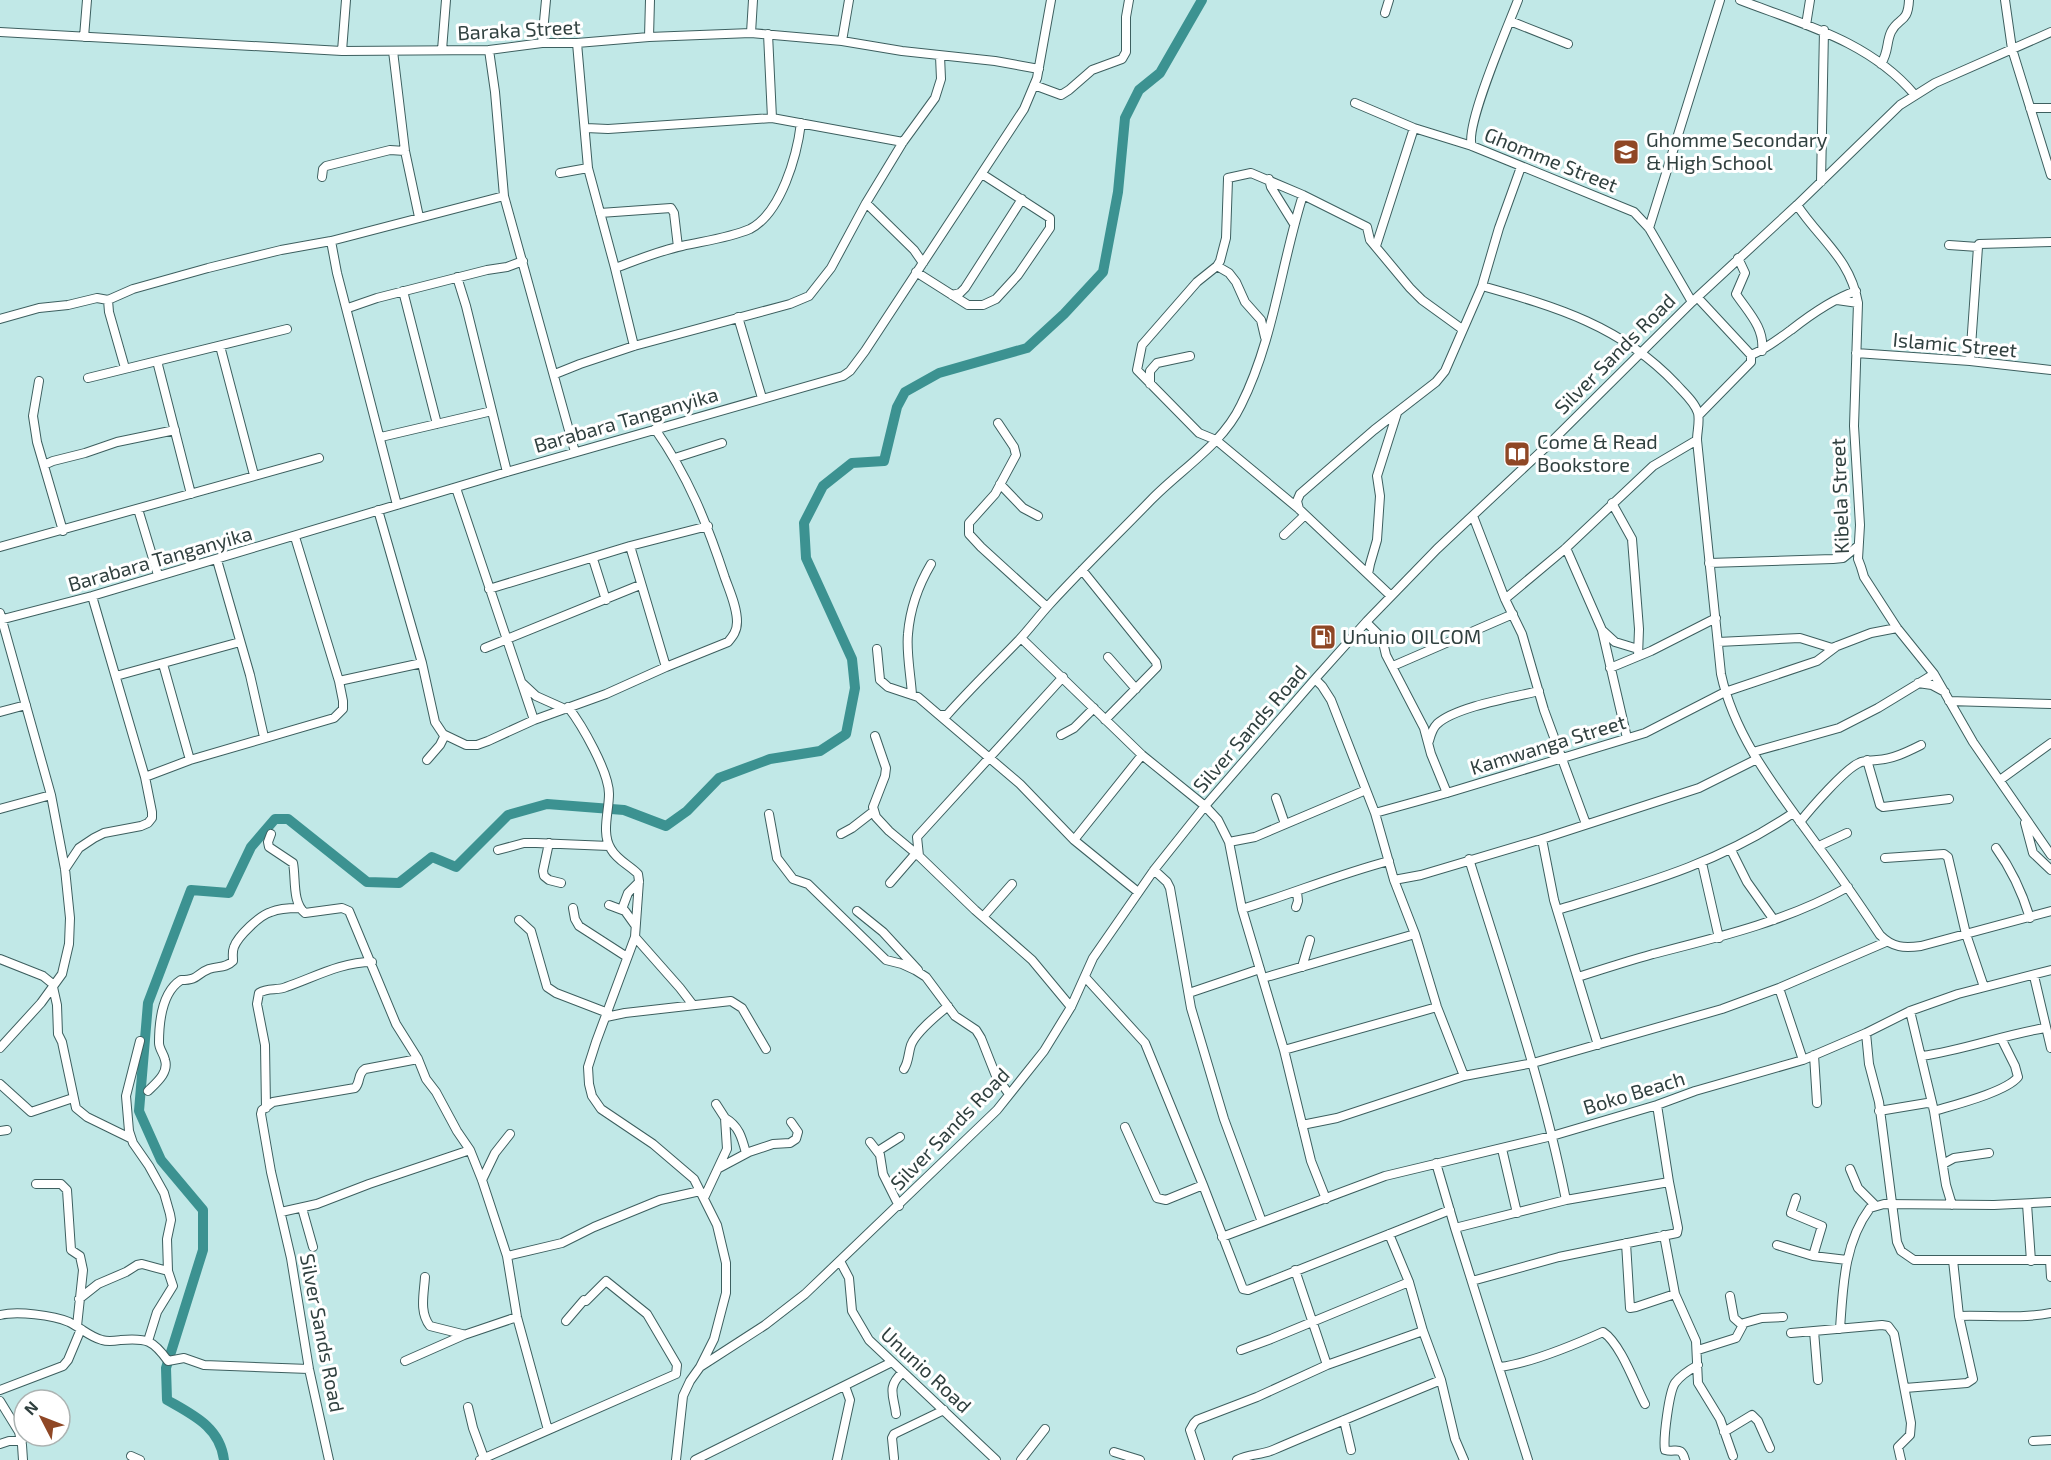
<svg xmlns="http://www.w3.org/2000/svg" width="2051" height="1460" font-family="'Exo 2',sans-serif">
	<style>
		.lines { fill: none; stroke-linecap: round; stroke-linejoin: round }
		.river { stroke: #3c9291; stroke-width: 10 }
		.minor-casing { stroke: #3d5f5f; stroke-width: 10 }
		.minor { stroke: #fff; stroke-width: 8 }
		.labels { text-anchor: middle; stroke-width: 6; stroke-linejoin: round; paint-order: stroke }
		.street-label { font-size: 20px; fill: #30403f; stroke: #fff }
		.poi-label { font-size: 20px; fill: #30403f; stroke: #fff; text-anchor: start }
	</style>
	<rect width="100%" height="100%" fill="#c1e8e7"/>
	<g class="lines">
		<path class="river" d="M224,1460C220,1427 193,1415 167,1400L166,1368L203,1250V1210L161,1160L139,1111L148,1003L191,890L229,893L251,847L275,819H288L367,882L399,883L432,857L456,867L508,815L547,804L624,810L666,826L687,811L719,778L770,759L820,751L846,734L855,688L852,659L806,558L804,523L823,486L852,463L884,461L897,407L905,392L939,373L1027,348L1064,314L1103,272L1118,192L1125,118L1139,90L1160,73L1202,0"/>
		<defs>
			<path id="minor" d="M1740,0C1802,24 1869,41 1914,94
				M2005,0L2012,49L2051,175
				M1385,13L1389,0
				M1510,21L1568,44
				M1806,25L1810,0
				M0,32L342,51L489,50L542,43H577L649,37L751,33L842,41L902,51L995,61L1039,69
				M751,33L753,0
				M768,34L772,118
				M84,37L87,0
				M649,37L650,0
				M842,41L849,0
				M542,43L546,0
				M577,43L588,168L615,268L634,346
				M442,50L446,0
				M489,50L495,92L504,196L575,452
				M342,51L346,0
				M393,51L405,151L419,217
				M1881,64C1889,51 1886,43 1891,32C1898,17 1908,24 1909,0
				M1034,85L1061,95L1069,90L1092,70L1122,59L1126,52V17L1129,0
				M1355,103L1414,128L1472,146L1634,212L1649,228L1692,302
				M2030,108H2051
				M586,128L608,129L772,118L903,142
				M1472,146C1464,127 1509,24 1518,0
				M560,173L588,168
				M322,177L323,169L326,166L390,150L405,151
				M1228,178L1251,173L1303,195L1367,227L1370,240L1410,288L1422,300L1462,329
				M1228,179L1226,238L1220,261L1217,266L1197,282L1142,345L1137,370L1199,433L1216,440L1299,509L1391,596
				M1269,179L1271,187L1294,224
				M1821,182L1824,30
				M866,203L914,250L923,263
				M1797,205C1820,240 1850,258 1858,303L1854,426L1860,525L1858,559L1861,567L1864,577L1897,628L1934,674L1973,742L2051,855
				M600,213L671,208L674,213L678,247
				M1649,228L1720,0
				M331,241L337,273L397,505
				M1949,245L1978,247L1979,244L2051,242
				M1376,246L1414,128
				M1738,258L1745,273L1736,294C1748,312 1765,328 1762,351
				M1217,266L1229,273L1236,282L1245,302L1261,320L1265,337
				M615,268C637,260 659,251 682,246C704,241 729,238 750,229C781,213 797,156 801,123
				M916,272L968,305H983L996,299L1018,275L1050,228V218L982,174
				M457,277L466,306L507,472
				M1482,286C1557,307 1621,326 1676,384C1683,392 1695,402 1698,413C1700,421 1697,432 1697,440L1721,674C1735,739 1779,792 1817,845C1839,874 1860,905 1880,935C1893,948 1904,948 1921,946L2051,911
				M403,291L437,424
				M952,295L960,293L965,288L1022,199
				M1698,298L1751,355V362L1699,415
				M108,300L109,312L125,368
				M1837,300L1858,303
				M348,308L377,298L487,270L507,267L523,261
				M738,317L762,398
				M0,319L39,308L68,305L97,298L108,300L133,289L208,268L281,250L331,241L504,196
				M220,346L254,475
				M1856,353L1970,361L2051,370
				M1751,355C1766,349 1778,339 1791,330C1810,315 1833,299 1856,291
				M157,361L191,494
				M1970,361L1978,247
				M555,374L580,364L634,346L790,304L809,296L831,268L866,203L903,142L935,98L941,79L940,56
				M88,378L287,329
				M39,381L33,416L37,442L63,531
				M1150,384V371L1157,363L1190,356
				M998,423L1014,447L1016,455L995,494L969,523V534L981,547L1047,607
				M381,437L492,411
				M675,458L722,443
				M44,465L53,461L85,453L117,442L175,430
				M1000,484L1023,508L1038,516
				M456,488L534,720
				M1612,503L1632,539L1639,629L1638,656
				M138,509L158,575
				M1299,509L1297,501L1300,494L1374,430L1436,382L1445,371L1482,286L1499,228L1521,167
				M378,510L422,663L435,722L443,734L466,745H477L488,741L534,720L606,694L666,667L728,642C733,636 737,631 737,622C737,607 730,592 725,578C707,523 688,476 655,429
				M1473,516L1505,599L1522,634L1544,710L1586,824
				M1284,535L1305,515
				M630,546L666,667
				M0,547L319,458
				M1566,548L1602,630L1627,738
				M593,559L606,600
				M217,560L250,675L264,737
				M1709,563L1833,559L1843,558L1858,546
				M1082,570L1156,662L1157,667L1105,720
				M1368,574L1370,564L1377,540L1380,496L1377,476L1397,413
				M489,589L630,546L708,526
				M1505,599L1566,548L1653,466L1697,440
				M0,613L51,795L65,869L70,918L69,944L62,974L41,1003L0,1048
				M0,620L92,596L507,472L843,376L850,371L865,351L1024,109L1037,78L1051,0
				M1366,622L1382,638L1386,655L1424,728L1431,754L1447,793
				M1603,631L1615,642L1638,649
				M1021,638L1142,755L1205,806L1218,820L1229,842L1242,909L1284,1050L1311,1161L1326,1199
				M1718,642L1800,638L1832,648L1871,633L1897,628
				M485,648L640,585
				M877,649L880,680L888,687L918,697L939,715H947C970,689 995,665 1019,640C1030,628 1039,616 1049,605C1082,569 1117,535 1151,500C1181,469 1222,445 1241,405C1274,339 1281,264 1303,195
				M1108,657L1136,689
				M163,664L190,760
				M1393,666L1513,614
				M1610,668L1651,651L1716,618
				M116,676L240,642
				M1315,679L1322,686L1331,700L1375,813L1394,880L1415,934L1437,1007L1464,1076
				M339,681L422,663
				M522,683L536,696L565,709
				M1918,683L1932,685L1945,692
				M912,695C911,677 906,652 908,634C910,609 918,586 931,564
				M1949,701L2051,704
				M568,707C582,725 609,772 609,794C609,812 601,833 611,849C617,860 629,865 638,874L639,881L635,937L596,1042L588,1067L589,1084L592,1096L601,1109L653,1144L694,1179L717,1225L726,1263V1293L714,1339L700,1367L690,1381L683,1396L676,1460
				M0,712L26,705
				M939,715L1020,784L1074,840L1138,892
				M1061,735L1074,728L1094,708
				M875,736L886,768L885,776L873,807L876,817L889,831L919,856L975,910L1032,960L1071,1007
				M1429,741C1431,734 1432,729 1437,724C1455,707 1514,697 1539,691
				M1753,752L1839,728L1878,708L1934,674
				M427,760L440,745L445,735
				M1867,760L1880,805L1883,807L1949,799
				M145,777L190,760L334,718L343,709V701L339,681L295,537
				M2000,780L2051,743
				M1276,798L1285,824
				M0,809L51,795
				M1375,813L1447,793L1645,733L1725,692L1817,661L1837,646
				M769,814L777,858L793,879L808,884L886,960L902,964L915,970L926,977L955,1016L976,1030L981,1038L996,1076L1009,1094
				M1800,822C1811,808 1845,769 1859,763C1865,760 1871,761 1877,760C1893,759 1907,752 1921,745
				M2025,823L2033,853L2051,870
				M271,834L268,842L269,847L293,863C296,878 292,903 305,913L342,908L349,911L396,1024L418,1059L426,1079L436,1092L457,1131L470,1150L482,1180L507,1256L517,1317L548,1430
				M841,834L852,828L874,811
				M1542,839L1554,900L1598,1045
				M1074,840L1142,755
				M1229,842L1255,837L1366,790
				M549,843L543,871L544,876L549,880L561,883
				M1819,846L1847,833
				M1996,848C2012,870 2022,892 2030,918
				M498,850L524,843H536L609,846
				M1731,850L1747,882L1774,920
				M919,856L917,837L1063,677
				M1885,858L1944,854L1948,857L1966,934L1984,987
				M1469,859C1504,972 1543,1084 1566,1200
				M1702,863L1719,938
				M65,869L79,848L94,838L104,833L141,826L148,823L152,818V812L145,777L92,596
				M1154,870L1167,882L1170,888L1191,1008L1224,1119L1262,1222
				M1394,880L1421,875L1542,839L1699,788L1757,759
				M890,883L916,853
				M609,905L625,911L635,925
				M1296,907L1298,901L1297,892
				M573,908L575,919L579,926L627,957
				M622,909L628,893L639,882
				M1242,909C1292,894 1339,874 1389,861
				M1557,910C1643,884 1718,864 1793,813
				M857,911L883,932L918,970
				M983,917L1012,884
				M519,920L531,931L547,987L556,993L608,1013
				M635,937L680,988L693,1005
				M0,959L43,976L54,985
				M1302,967L1310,940
				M2034,976L2051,1048
				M1085,977L1145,1043L1203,1185L1243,1289L1248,1290L1450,1210
				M1578,977C1603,969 1628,961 1653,954C1720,937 1787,921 1848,887
				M1263,978L1415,934
				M53,987L57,1005L58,1034L62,1042L76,1108L87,1117L130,1138
				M1779,988L1803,1060
				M1189,993L1260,969
				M1910,1011L1934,1111L1946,1185L1952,1205
				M606,1017L625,1013L731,1001L742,1008L766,1049
				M1866,1033L1869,1064L1879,1102L1897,1242L1901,1251L1914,1260H2051
				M140,1041L126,1096L129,1131L133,1143L149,1166L164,1193L170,1214L171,1220L167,1239L168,1271L173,1286L157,1312L148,1341
				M1284,1050L1437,1007
				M1814,1055L1817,1103
				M1922,1056C1964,1050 2003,1035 2045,1028
				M904,1069C909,1061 908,1054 911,1045C916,1032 937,1015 948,1006
				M0,1084L31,1112L73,1098
				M148,1091C156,1083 169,1073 165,1060C164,1054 159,1049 159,1043C159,1021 162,992 181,980C199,980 196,974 209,969C219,966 226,968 233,961C233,956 232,952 234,947C238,936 260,915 271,912C280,908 290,908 299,908
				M266,1108L265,1045L257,1004L259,993C268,987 277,991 286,987C315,977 341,962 372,962
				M1879,1111L1927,1103L1932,1104
				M1934,1111C1954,1105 2006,1092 2018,1077L2015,1066L2001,1038
				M725,1118C739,1126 742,1138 746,1153
				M1302,1125L1337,1118L1464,1076L1533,1063L1722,1009L1779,988L1886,942
				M1125,1127L1157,1198L1166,1200L1203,1185
				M0,1131L7,1130
				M870,1142L880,1155L883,1174L899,1206
				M1502,1149L1517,1213
				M878,1151L900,1137
				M1436,1163L1455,1228L1528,1460
				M1943,1164L1954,1158L1989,1153
				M719,1168L749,1152L773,1144L790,1143L796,1139L798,1132L791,1122
				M1850,1169L1858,1188L1875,1205
				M482,1180L495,1153L510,1134
				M36,1184H61L67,1190L71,1250L80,1256L83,1270L77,1326
				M704,1198L727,1149L725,1118L716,1104
				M1796,1198L1791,1213L1822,1226L1813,1256
				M2027,1204L2031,1261
				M302,1208L313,1247
				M281,1212L317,1204L369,1184L470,1150
				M1455,1228L1566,1200L1669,1182
				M1389,1234L1409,1282L1423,1331L1441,1380L1455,1439L1464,1460
				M1664,1235L1675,1294L1696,1341L1698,1383L1720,1419L1733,1456
				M1222,1237L1385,1176L1552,1136L1657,1105L1695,1091L1803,1060L1866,1033L1910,1011L1958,994L2051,970
				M1626,1243L1630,1308L1636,1307L1675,1294
				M1777,1245L1813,1256L1847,1260
				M507,1256L562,1243L594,1227L660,1200L700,1191
				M2050,1260L2051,1277
				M840,1261L849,1278L852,1311L869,1340L996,1460
				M1295,1270L1327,1365
				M425,1277C424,1294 419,1312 430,1326L462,1334
				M1472,1281L1559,1257L1677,1233L1678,1228L1669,1182L1657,1105
				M1730,1296L1734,1318L1742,1325
				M79,1299L98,1284L126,1272L137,1265L142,1264L168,1271
				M0,1315C17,1311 53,1315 69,1322C81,1328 90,1337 102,1340C108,1342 114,1341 121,1340C147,1338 153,1340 168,1361L184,1358L204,1365L309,1369
				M1959,1316C1990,1315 2020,1319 2051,1313
				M566,1321L584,1300L586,1301L606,1281L647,1314L677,1365L676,1374
				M1840,1329C1843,1286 1844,1243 1870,1208L1884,1204L1994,1205L2051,1202
				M1814,1331L1818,1380
				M1791,1333L1882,1325L1888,1326L1894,1334L1911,1423L1910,1435L1898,1447L1901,1460
				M1241,1350L1271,1339L1409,1282
				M1698,1350L1736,1338L1744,1323L1762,1318L1783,1317
				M405,1361L464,1335L517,1317
				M700,1367L765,1325L805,1294L997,1110L1044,1051L1071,1007L1093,958L1154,870L1205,806L1315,679L1367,621L1437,549L1547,446L1692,302L1797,205L1900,105L1935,83L2051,32
				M1500,1367C1530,1363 1574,1345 1603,1332C1621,1344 1635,1385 1645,1404
				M1905,1388L1967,1383L1973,1379L1959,1316L1953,1260
				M0,1390L63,1366L68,1360L81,1329
				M0,1401L19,1432L22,1445L23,1460
				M468,1407L473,1428L484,1458
				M896,1414C894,1396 886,1387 903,1372
				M1344,1420L1351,1450
				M1724,1432L1752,1415L1758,1421L1770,1448
				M2033,1441L2051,1440
				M0,1444L9,1441H22
				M1114,1452L1140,1460
				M131,1456L140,1460
				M894,1458L892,1438L894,1434L944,1410
				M329,1460L309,1369L291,1258L271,1172L261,1114L262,1110L273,1102L355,1088C361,1082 357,1074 365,1069L418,1059
				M480,1460L676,1374
				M695,1460L892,1362
				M837,1460L850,1400L845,1386
				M1021,1460L1045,1429
				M1200,1460L1190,1430L1194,1423L1197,1420L1257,1397L1327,1365L1423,1331
				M1237,1460C1248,1454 1262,1455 1273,1450C1329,1426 1385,1403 1441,1380
				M1685,1460C1681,1445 1676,1453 1665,1450C1663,1439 1669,1392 1675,1383C1681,1375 1689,1370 1698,1365"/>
		</defs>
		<use href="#minor" class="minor-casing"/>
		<use href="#minor" class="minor"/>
	</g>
	<defs>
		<symbol id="school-square" viewBox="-11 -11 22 22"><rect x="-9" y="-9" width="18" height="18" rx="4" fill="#8f4725" stroke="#fff"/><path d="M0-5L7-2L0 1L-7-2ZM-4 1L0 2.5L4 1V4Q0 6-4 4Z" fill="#fff"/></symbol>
		<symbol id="library-square" viewBox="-11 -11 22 22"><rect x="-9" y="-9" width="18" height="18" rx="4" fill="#8f4725" stroke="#fff"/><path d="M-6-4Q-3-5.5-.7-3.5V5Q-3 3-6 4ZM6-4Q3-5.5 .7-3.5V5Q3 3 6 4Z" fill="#fff"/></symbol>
		<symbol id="fuel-square" viewBox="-11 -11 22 22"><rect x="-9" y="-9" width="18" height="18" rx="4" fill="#8f4725" stroke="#fff"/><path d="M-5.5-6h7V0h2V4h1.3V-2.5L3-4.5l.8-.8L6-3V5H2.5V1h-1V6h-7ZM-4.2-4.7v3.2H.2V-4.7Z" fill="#fff"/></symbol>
	</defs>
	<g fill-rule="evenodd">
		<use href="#school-square" x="1611" y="137" width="30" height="30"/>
		<use href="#library-square" x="1502" y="439" width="30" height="30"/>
		<use href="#fuel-square" x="1308" y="622" width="30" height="30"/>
	</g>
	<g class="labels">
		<g class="street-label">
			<text transform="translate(519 30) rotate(-3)" y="7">Baraka Street</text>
			<text transform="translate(1551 160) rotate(22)" y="7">Ghomme Street</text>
			<text transform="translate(1955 345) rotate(5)" y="7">Islamic Street</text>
			<text transform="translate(1615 354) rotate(-45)" y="7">Silver Sands Road</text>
			<text transform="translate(626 420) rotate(-16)" y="7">Barabara Tanganyika</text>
			<text transform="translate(1840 496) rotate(-92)" y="7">Kibela Street</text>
			<text transform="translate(160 559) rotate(-16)" y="7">Barabara Tanganyika</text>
			<text transform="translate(1250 729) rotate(-49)" y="7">Silver Sands Road</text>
			<text transform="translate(1548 745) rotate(-17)" y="7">Kamwanga Street</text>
			<text transform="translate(1634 1093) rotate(-17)" y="7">Boko Beach</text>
			<text transform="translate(950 1129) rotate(-46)" y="7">Silver Sands Road</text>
			<text transform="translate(322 1333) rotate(79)" y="7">Silver Sands Road</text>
			<text transform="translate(926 1370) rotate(43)" y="7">Ununio Road</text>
		</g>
		<g class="poi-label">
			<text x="1646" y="147">Ghomme Secondary<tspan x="1646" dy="23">&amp; High School</tspan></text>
			<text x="1537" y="449">Come &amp; Read<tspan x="1537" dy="23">Bookstore</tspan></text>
			<text x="1342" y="644">Ununio OILCOM</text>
		</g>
	</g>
	<g transform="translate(42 1418) rotate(312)"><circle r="28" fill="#ffffff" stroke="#acb3b2" stroke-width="1.5"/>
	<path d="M0-4.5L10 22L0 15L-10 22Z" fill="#8f4725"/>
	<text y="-9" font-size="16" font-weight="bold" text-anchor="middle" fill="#30403f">N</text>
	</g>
</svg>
